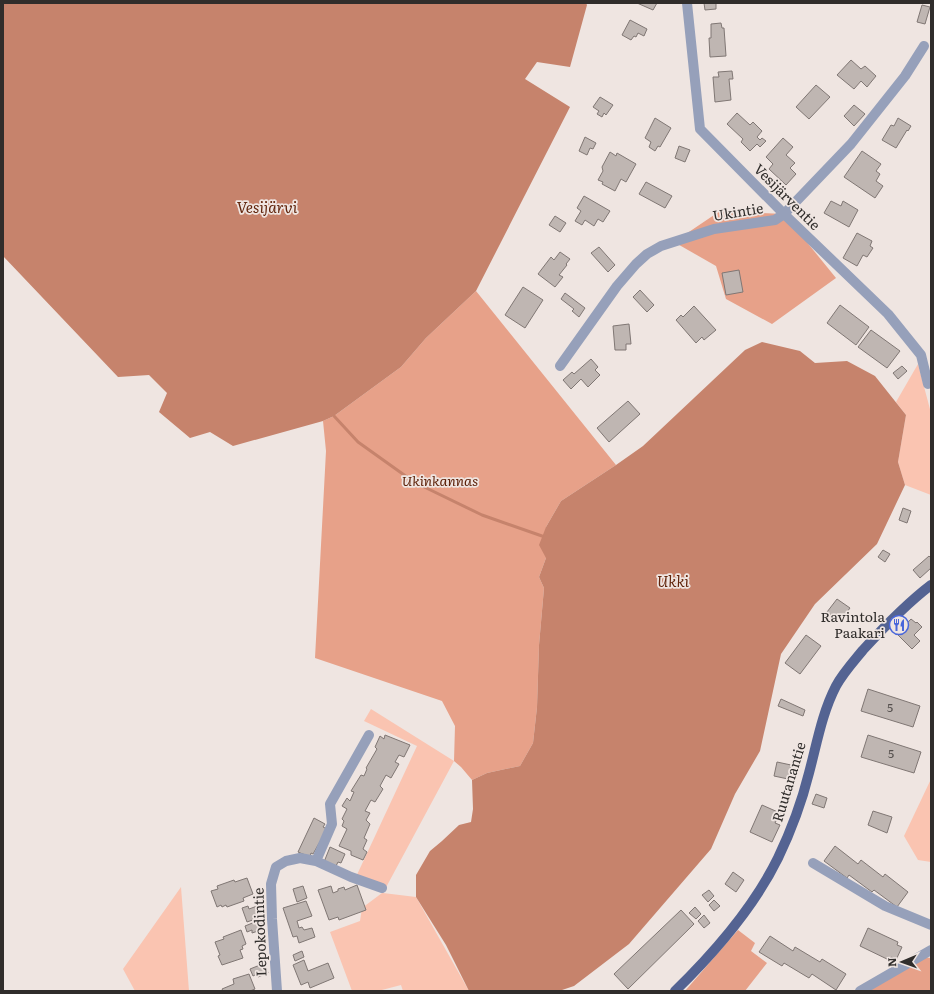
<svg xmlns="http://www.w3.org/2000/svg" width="934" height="994" font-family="Literata,serif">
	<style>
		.green { fill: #fac4b1 }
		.forest { fill: #e7a189 }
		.water { fill: #c6836c }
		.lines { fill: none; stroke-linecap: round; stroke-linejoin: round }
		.stream { stroke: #c6836c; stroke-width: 3 }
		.building { fill: #bfb6b2; stroke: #807774 }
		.minor { stroke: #96a0ba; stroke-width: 10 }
		.major { stroke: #546392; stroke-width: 10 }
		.labels { text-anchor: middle; stroke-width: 3.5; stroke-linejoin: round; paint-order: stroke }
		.number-label { font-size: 12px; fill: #544f4d }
		.street-label { font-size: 14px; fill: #302d2b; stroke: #efe5e1 }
		.park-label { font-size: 14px; font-style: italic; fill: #5a1d04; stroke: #efe5e1 }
		.poi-label { font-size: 14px; fill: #302d2b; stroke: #efe5e1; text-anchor: end }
		.water-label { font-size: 15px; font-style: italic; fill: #61240b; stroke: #efe5e1 }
	</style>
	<rect width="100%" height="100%" fill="#efe5e1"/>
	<path class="green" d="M918,364L931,413V495L905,485L898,462L906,415L896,402Z
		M371,709L454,761L383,893L416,897L469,991H403L401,985L378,991H352L330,932L360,921L362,908L382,893L355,879L417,746L364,721Z
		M931,779V862L918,860L904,836Z
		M181,887L189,991H135L123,969Z"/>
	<path class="forest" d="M720,211L784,214L836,278L772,324L726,299L716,266L674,242Z
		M476,291L616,465L561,501L546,527V558L539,577L544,588L539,645L537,707L533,743L520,766L487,773L472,780L461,767L454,761L455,726L442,701L315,658L326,451L323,421L334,416L401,367L426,338Z
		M738,930L755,943L751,951L767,963L745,991H685Z
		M923,957L931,958V991H865Z"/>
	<path class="water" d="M3,3H586L587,5L570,67L537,62L525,79L570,107L476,291L426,338L401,367L334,416L323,421L233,446L210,432L190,438L159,412L167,393L149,375L118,377L3,256Z
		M762,342L800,351L815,363L847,361L875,376L906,415L898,462L905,485L877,544L815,604L781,654L760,751L735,794L711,849L629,944L574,986L559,991H469L446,945L416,897V875L430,851L442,841L459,825L471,822L473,809L472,780L487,773L520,766L533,743L537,707L539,645L544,588L539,577L546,558L539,545L546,527L561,501L616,465L643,446L745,350Z"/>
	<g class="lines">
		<path class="stream" d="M334,416L358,442L414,482L482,515L542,536"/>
	</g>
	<path class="building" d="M637,3H657L653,10Z
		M704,3H716V9L705,10Z
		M922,5L930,7L925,24L917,22Z
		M630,20L647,29L644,36L638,33L636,37L634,36L631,40L622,35Z
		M721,23L722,28H724L726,56L710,57L709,38H711V24Z
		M851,60L861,69L865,66L876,76L867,87L861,81L854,89L837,75Z
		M732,71L733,79H729L731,100L715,102L713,77H719L718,72Z
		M816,85L830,97L809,119L796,107Z
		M600,97L613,105L606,115L604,113L602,117L597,114L599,111L593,107Z
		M854,105L865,114L854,126L844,116Z
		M737,113L750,125L753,122L762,131L757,137L760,140L762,138L766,141L760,147L757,144L750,151L741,142L743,139L727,124Z
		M655,118L671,128L660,147L658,146L655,151L649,147L651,142L645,138Z
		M898,118L911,126L908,131L907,130L896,148L882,140L891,125L894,126Z
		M585,137L596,143L593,149L590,148L587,155L579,151Z
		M783,138L793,147L786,155L795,163L790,168L796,174L786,185L769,169L773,164L766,157Z
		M679,146L690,150L685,162L675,158Z
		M862,151L881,164L876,171L880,174L876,181L883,186L875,198L844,177Z
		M610,152L616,156L617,153L636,164L626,182L621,179L615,191L602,184L603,182L598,180L603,171L602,167Z
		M646,182L672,196L665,208L639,194Z
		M584,196L610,211L603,222L598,219L594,226L585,220L582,225L575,221L581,211L577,208Z
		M831,201L841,206L843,201L858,210L849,227L824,213Z
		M555,216L566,223L560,232L549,225Z
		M857,233L872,241L870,246L873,248L867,257L863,255L857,266L843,258Z
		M599,247L615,265L608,272L591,253Z
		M560,252L570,259L566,264L567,265L559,275L563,277L555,287L538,274L551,257L554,260Z
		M739,270L743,292L726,295L722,273Z
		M523,287L543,300L525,328L505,315Z
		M640,290L654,305L647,312L633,297Z
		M565,293L585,308L579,317L572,311L574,309L561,299Z
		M840,305L869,327L856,345L827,323Z
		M694,306L716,330L704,340L702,337L696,343L676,320L681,315L683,317Z
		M629,324L631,344H626V350H615L613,326Z
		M871,330L900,351L887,368L858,347Z
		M591,359L598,367L595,370L600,375L588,387L581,379L571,389L563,380L572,372L574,374Z
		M902,366L907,371L898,379L893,373Z
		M628,401L640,414L609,442L597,428Z
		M903,508L911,511L907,523L899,520Z
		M883,550L890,554L885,562L878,557Z
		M929,556L931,558V568L920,578L913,570Z
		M837,599L850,608L840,621L827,612Z
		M911,619L916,623L917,622L922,627L914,635L920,641L912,649L897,634Z
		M806,635L821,646L800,674L785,663Z
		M868,689L920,706L913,727L861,711Z
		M781,699L805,710L803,716L778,706Z
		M385,735L410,745L404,757L399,755L395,762L399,764L391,778L386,775L380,786L383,789L375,802L371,800L365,811L370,813L366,820L370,824L364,838L367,840L363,849L367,852L363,860L351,855V851L339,846L347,829L342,826L344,821L342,819L347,809L342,806L347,798L350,801L354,792L351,791L361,775L364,776L367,769L366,768L377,749L375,747L380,736L384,739Z
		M868,735L921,752L914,773L861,757Z
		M777,762L791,765L788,779L774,776Z
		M816,794L827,798L824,808L812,804Z
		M762,805L780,813L775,823L780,825L772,842L750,832Z
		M873,811L892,817L887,833L868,825Z
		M314,818L325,824L323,827L327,829L313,854L311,853L310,857L298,852Z
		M835,846L858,864L861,860L883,877L885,874L908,892L897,907L874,890L872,892L849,875L847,878L824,861Z
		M330,847L345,854L341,863L338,862L336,866L324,862Z
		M733,872L744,880L736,892L725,884Z
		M247,878L253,894L243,898L244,901L227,907L226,905L222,907L221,905L217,907L211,891L218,889L217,886L234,880L235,882Z
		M357,885L366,910L339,920L338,917L329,920L318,890L331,886L333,893L338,891V889L344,887L345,890Z
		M303,886L307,898L297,902L293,889Z
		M709,890L714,896L708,902L702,895Z
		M714,900L720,906L714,911L709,905Z
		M306,901L312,916L297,921L299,928L302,927L304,930L312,928L315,937L299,943L297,936L293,937L283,908Z
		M260,905L264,916L247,922L242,908L248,906L249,909Z
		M695,907L701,914L696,919L689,913Z
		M681,910L694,924L628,989L614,974Z
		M704,915L710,923L704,928L698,921Z
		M260,920L264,929L252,933V930L247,932L245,926Z
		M868,928L898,942L897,945L902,947L896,960L891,957L889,960L860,946Z
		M241,930L246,944L242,946L243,949L240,950L243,958L222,965L218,956L220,955L215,942L224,939L223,937Z
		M770,936L793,951L795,947L820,962L822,959L846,974L836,990L812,974L809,978L784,963L782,966L759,952Z
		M302,951L304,957L295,961L293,955Z
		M304,960L308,971L328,963L334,978L310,988L308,982L301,985L293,965Z
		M265,963L268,973L258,977L257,974L253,976L250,969Z
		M249,974L255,989L250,991H223L222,989L234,984L233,979Z"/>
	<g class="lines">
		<path class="minor" d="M687,3L700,129L784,214L888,314L921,355L928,384
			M560,366L617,286L636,264L647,254L661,246L714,229L775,220L784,214L851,144L905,76L924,46
			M316,861L332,824L330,804L369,735
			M813,863L885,906L931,925
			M277,991L272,919L271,884L276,867L286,861L300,858L316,861L351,877L382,888
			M860,991L931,950"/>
		<path class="major" d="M675,991C714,953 754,907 778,858C791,831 802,801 809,773C817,743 822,713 836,686C843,673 854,661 863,650C884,627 906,604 931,585"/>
	</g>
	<defs>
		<symbol id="restaurant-ring" viewBox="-11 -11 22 22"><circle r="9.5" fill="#efe5e1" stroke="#4966da" stroke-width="1.5"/><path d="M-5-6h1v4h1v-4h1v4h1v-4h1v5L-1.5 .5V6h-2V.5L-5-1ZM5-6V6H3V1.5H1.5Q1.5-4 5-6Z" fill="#4966da"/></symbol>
	</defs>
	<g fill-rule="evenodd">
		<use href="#restaurant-ring" x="888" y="614" width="22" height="22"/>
	</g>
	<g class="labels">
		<g class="number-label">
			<text x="890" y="712">5</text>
			<text x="891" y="758">5</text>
		</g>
		<g class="street-label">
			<text transform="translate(787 197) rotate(45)" y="5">Vesijärventie</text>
			<text transform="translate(738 212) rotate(-9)" y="5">Ukintie</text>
			<text transform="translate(789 782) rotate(-73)" y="5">Ruutanantie</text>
			<text transform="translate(260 932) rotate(-92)" y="5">Lepokodintie</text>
		</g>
		<g class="park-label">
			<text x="440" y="486">Ukinkannas</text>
		</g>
		<g class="poi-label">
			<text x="885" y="622">Ravintola<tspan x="885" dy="16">Paakari</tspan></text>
		</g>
		<g class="water-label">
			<text x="267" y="213">Vesijärvi</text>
			<text x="673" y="587">Ukki</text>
		</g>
	</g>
	<rect width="934" height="994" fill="none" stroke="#302d2b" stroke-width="8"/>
	<g transform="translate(902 962) rotate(268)" stroke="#efe5e1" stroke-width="3" paint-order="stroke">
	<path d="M0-3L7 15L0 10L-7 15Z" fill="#302d2b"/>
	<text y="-6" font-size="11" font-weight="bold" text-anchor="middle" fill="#302d2b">N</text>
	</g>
</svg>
